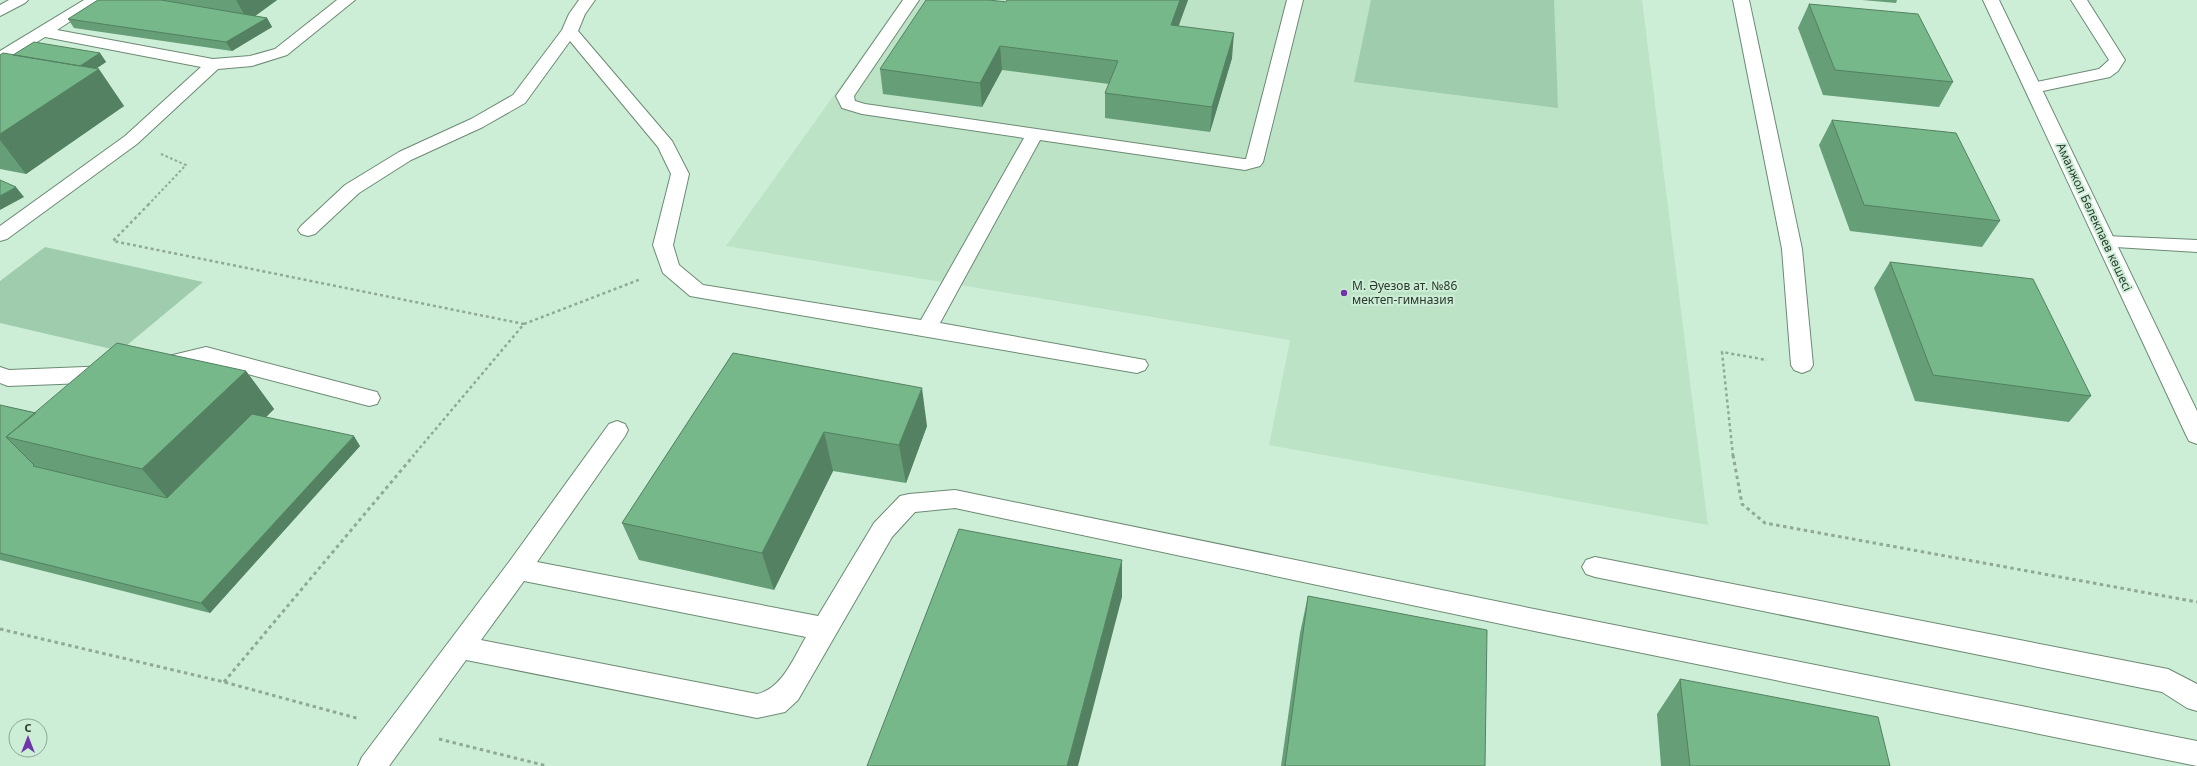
<svg xmlns="http://www.w3.org/2000/svg" width="2197" height="766" font-family="'Noto Sans',sans-serif">
	<style>
		.built { fill: #bce3c6 }
		.green { fill: #9fccac }
		.lines { fill: none; stroke-linecap: round; stroke-linejoin: round }
		.service-casing { stroke: #6c8a74; stroke-width: 2 }
		.minor-casing { stroke: #6c8a74; stroke-width: 2 }
		.tertiary-casing { stroke: #6c8a74; stroke-width: 2 }
		.path-far2 { stroke: #8fa996; stroke-width: 2; stroke-dasharray: 2.5 2.5; stroke-linecap: butt }
		.path-far1 { stroke: #8fa996; stroke-width: 2.5; stroke-dasharray: 3 3; stroke-linecap: butt }
		.path { stroke: #8fa996; stroke-width: 3; stroke-dasharray: 3.5 3.5; stroke-linecap: butt }
		.service { fill: #fff; fill-rule: evenodd }
		.minor { fill: #fff; fill-rule: evenodd }
		.tertiary { fill: #fff; fill-rule: evenodd }
		.wall { fill: #659e77 }
		.shaded-wall { fill: #538161 }
		.building { fill: #76b88a; stroke: #538161 }
		.poi-dot { fill: #7035ab; stroke: #cdeed6; stroke-width: 1.5 }
		.labels { text-anchor: middle; stroke-width: 4; stroke-linejoin: round; paint-order: stroke }
		.street-label { font-size: 12px; fill: #2b382e; stroke: #cdeed6 }
		.poi-label { font-size: 12px; fill: #2b382e; stroke: #cdeed6; text-anchor: start }
	</style>
	<rect width="100%" height="100%" fill="#cdeed6"/>
	<path class="built" d="M902,0H1642L1708,525L1269,445L1290,340L726,246Z"/>
	<path class="green" d="M1371,0H1554L1558,108L1354,82Z
		M45,247L203,282L120,351L0,323V281Z"/>
	<g class="lines">
		<defs>
			<path id="service" d="M84,0H103L57,30L213,59L250,56L275,49L337,0H355L287,55L252,66L218,69L137,144L7,239L0,241V226L125,136L201,67L45,37L6,61L0,63V51Z
				M579,0H595L585,14L578,31L672,141L689,174L673,245L679,265L703,285L921,320L1024,138L862,114L842,108L836,96L903,0H919L854,96L855,101L865,104L1244,159H1246L1287,0H1303L1263,162L1260,166L1245,170L1040,140L940,323L1145,360L1148,365L1145,370L1137,373L690,296L663,273L653,245L671,174L658,147L570,41L525,103L483,127L411,160L359,193L315,234L308,236L301,234L298,230L301,226L345,185L399,152L471,119L513,95L562,30L569,14Z
				M1733,0H1749L1802,249L1813,365L1810,370L1802,373L1794,370L1791,365L1782,249Z
				M2071,0H2087L2125,60L2118,71L2110,77L2033,93L2027,92L2025,88L2027,84L2099,69L2109,60Z
				M2106,236L2197,240V252L2099,246L2096,242L2099,238Z
				M206,347L369,390L377,392L380,398L377,404L369,406L206,363L160,373L152,370L149,365L152,360Z
				M110,366L118,368L121,374L118,380L110,382L8,386L0,383V367L9,370Z
				M617,421L625,424L628,430L625,436L537,562L818,616L874,523L900,496L909,494L955,490L1539,610L2197,741V766L1539,632L955,508L915,512L892,537L798,700L785,712L757,718L466,660L389,766H358L362,757L509,562L609,424ZM524,581L806,637C794,657 782,689 757,694L481,640Z
				M1595,557L2168,669L2197,684V711L2187,708L2162,692L1595,577L1586,574L1582,567L1586,560Z"/>
			<path id="minor" d="M1983,0H1999L2197,411V444L2189,441L2186,435Z"/>
			<path id="tertiary" d="M9,0H28L25,3L0,16V5Z"/>
		</defs>
		<use href="#service" class="service-casing"/>
		<use href="#minor" class="minor-casing"/>
		<use href="#tertiary" class="tertiary-casing"/>
		<path class="path-far2" d="M148,205L186,165L161,154"/>
		<path class="path-far1" d="M149,204L113,241L524,324L413,456
			M524,324L641,279
			M1733,456L1722,352L1767,360"/>
		<path class="path" d="M1733,455L1742,504L1765,523L2197,602
			M0,629L224,682L360,719
			M224,682L414,455
			M439,739L547,766"/>
		<use href="#service" class="service"/>
		<use href="#minor" class="minor"/>
		<use href="#tertiary" class="tertiary"/>
	</g>
	<path class="wall" d="M98,0H277L255,16L267,18L272,27L232,51L74,28L68,19Z
		M1188,0L1178,26L1232,58L1210,132L1105,118V93L1109,84L1002,70L982,107L883,94L880,69L1006,2Z
		M1862,0H1897L1896,3Z
		M1809,4L1953,82L1939,107L1823,95L1798,28Z
		M100,53L106,62L97,68L124,106L26,174L0,169V55Z
		M1832,120L2000,221L1982,247L1850,231L1819,145Z
		M1890,262L2091,396L2069,422L1915,401L1874,288Z
		M733,353L927,426L906,483L833,471L774,590L639,560L622,523Z
		M246,371L274,409L266,417L360,446L210,613L0,560V405L36,413Z
		M1308,596L1485,766H1281L1300,633Z
		M1680,679L1890,766H1661L1657,714Z"/>
	<path class="shaded-wall" d="M236,0H277L248,21Z
		M1180,0H1188L1170,50L1171,25Z
		M267,18L272,27L232,51L226,42Z
		M1234,33L1232,58L1210,132L1212,107Z
		M1000,46L1002,70L982,107L980,83Z
		M100,53L106,62L58,94L51,84Z
		M99,69L124,106L26,174L0,140V134Z
		M16,187L24,197L0,210V196Z
		M246,371L274,409L176,508L142,469Z
		M922,388L927,426L906,483L899,445Z
		M824,432L833,471L774,590L762,553Z
		M354,436L360,446L210,613L201,603Z
		M1122,560V597L1078,766H1067Z"/>
	<path class="building" d="M98,0H161L267,18L226,42L68,19Z
		M926,0H989L1006,2L1007,0H1180L1171,25L1234,33L1212,107L1105,93L1118,61L1000,46L980,83L880,69Z
		M1809,4L1918,14L1953,82L1835,70Z
		M34,42L100,53L80,66L13,55Z
		M3,53L99,69L0,134V55Z
		M1832,120L1956,133L2000,221L1864,205Z
		M0,180L16,187L0,196Z
		M1890,262L2033,279L2091,396L1933,375Z
		M117,343L246,371L142,469L6,437Z
		M733,353L922,388L899,445L824,432L762,553L622,523Z
		M0,405L36,413L6,437L34,465L33,466L167,498L252,414L354,436L201,603L0,553Z
		M959,529L1122,560L1067,766H867Z
		M1308,596L1487,630L1485,766H1285Z
		M1680,679L1878,717L1890,766H1690Z"/>
	<circle class="poi-dot" cx="1344" cy="293" r="4"/>
	<g class="labels">
		<g class="street-label">
			<text transform="translate(2094 217) rotate(65)" y="4">Аманжол Бөлекпаев көшесі</text>
		</g>
		<g class="poi-label">
			<text x="1352" y="290">М. Әуезов ат. №86<tspan x="1352" dy="14">мектеп-гимназия</tspan></text>
		</g>
	</g>
	<g transform="translate(28 738)"><circle r="19" fill="#cdeed6" stroke="#8ca593"/>
	<path d="M0-3L7 15L0 10L-7 15Z" fill="#7035ab"/>
	<text y="-6" font-size="11" font-weight="bold" text-anchor="middle" fill="#2b382e">С</text>
	</g>
</svg>
